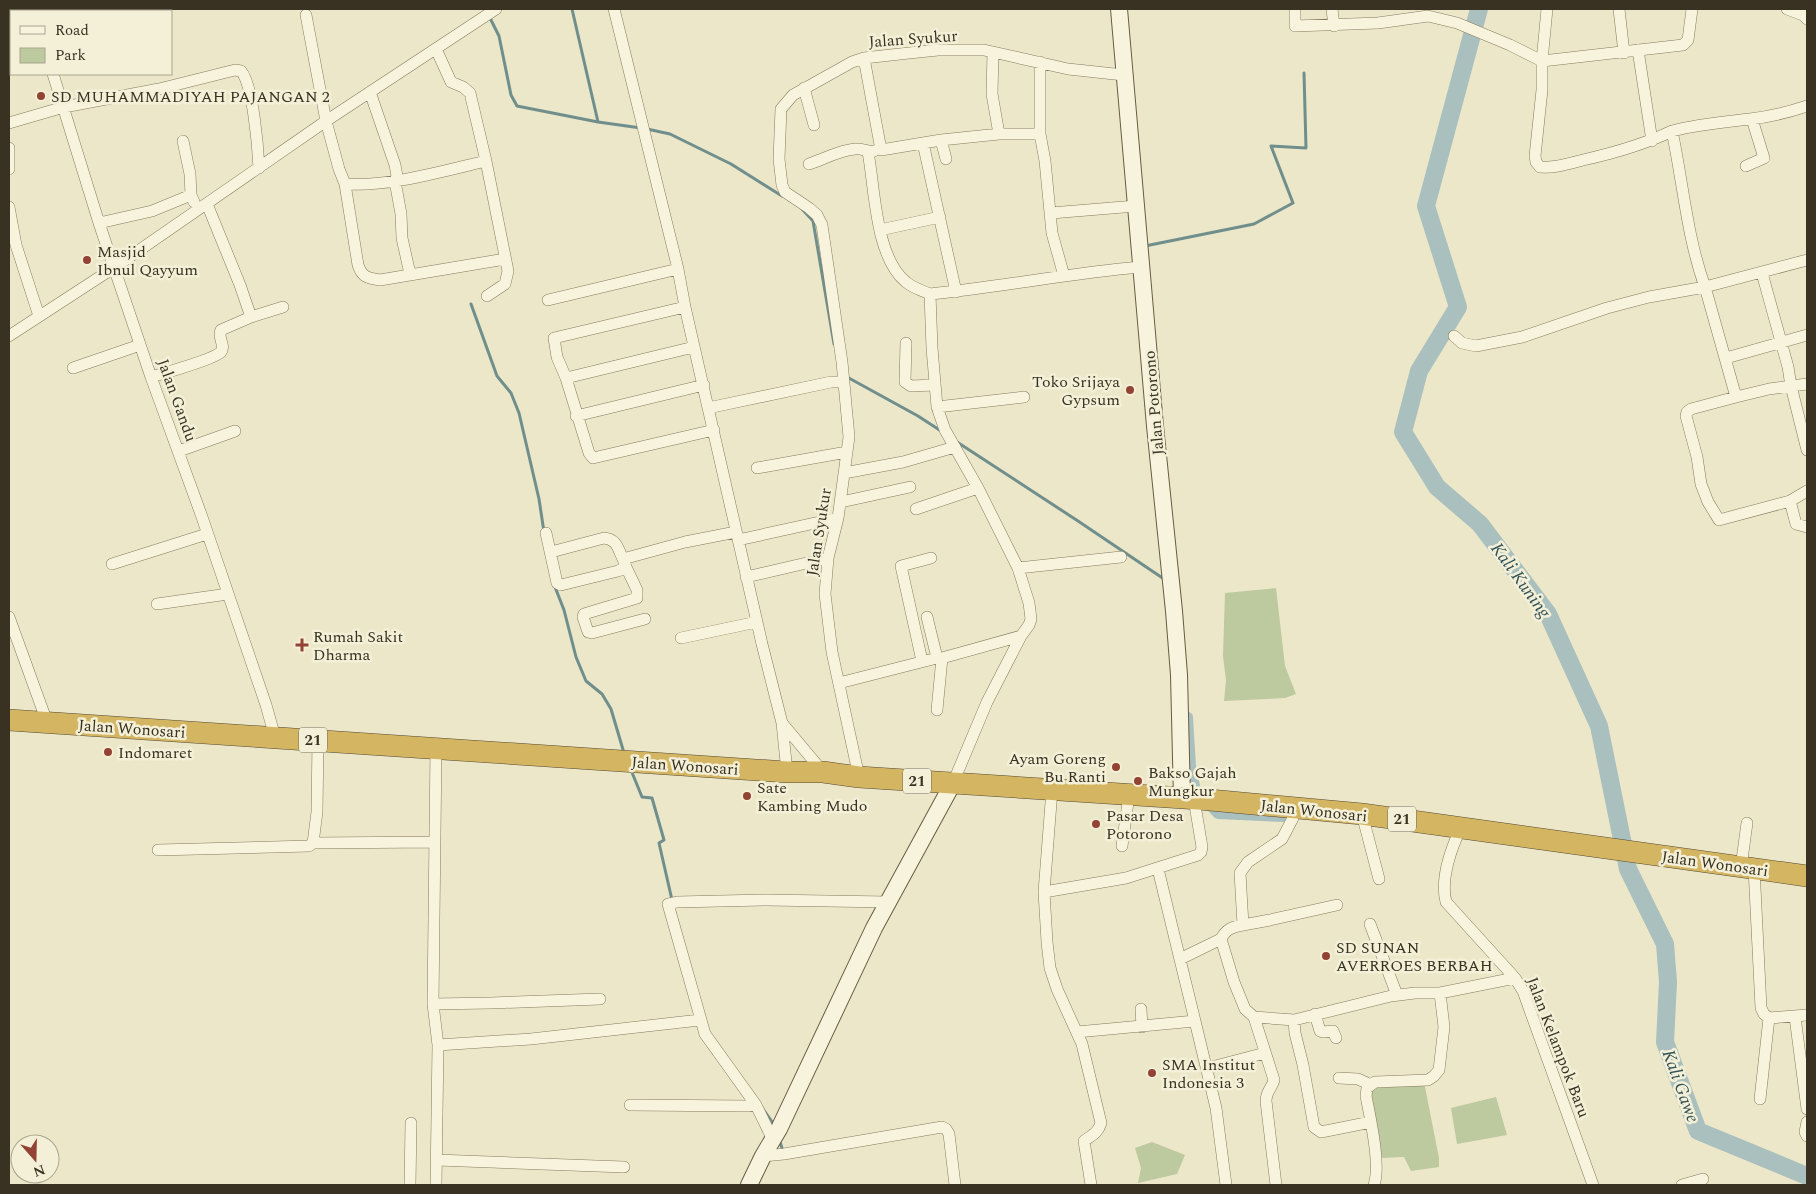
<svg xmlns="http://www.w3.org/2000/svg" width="1816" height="1194" font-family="Spectral,serif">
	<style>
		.green { fill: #bdc99e }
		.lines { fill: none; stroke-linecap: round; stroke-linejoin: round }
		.stream { stroke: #708f8c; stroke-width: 3 }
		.canal { stroke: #aac0be; stroke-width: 10 }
		.river { stroke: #aac0be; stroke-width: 18 }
		.street-casing { stroke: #877b5f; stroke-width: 12 }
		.secondary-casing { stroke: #695c42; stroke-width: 18 }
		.highway-casing { stroke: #554933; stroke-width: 22 }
		.street { stroke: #f7f3dc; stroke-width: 11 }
		.secondary { stroke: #f7f3dc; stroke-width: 16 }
		.highway { stroke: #d3b562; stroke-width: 21 }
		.poi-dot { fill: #924333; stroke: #f4f0d8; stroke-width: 2 }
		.labels { text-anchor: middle; stroke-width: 5; stroke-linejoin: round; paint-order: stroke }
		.shield { fill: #f4f0d8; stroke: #716a58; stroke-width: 1 }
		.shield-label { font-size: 15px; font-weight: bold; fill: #393121 }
		.street-label { font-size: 16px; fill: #393121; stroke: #f4f0d8 }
		.poi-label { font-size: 16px; fill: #393121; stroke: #f4f0d8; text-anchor: start }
		.water-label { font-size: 18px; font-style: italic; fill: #325357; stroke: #f4f0d8 }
	</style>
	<rect width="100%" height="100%" fill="#ece7c9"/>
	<path class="green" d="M1276,588L1285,666L1296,694L1285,698L1224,701L1226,680L1223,656L1225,593Z
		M1424,1082L1439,1158V1167L1411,1171L1404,1157L1382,1158L1370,1089Z
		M1496,1097L1507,1135L1457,1144L1451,1108Z
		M1152,1142L1185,1155L1177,1174L1138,1183L1141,1168L1135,1148Z"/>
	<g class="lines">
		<path class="stream" d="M572,9L598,122
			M489,16L499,36L511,95L517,106L598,122L641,128
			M647,129L670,134L731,164L782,196
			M802,209L813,221L834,344
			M1145,246L1254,224L1293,203L1271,146L1306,148L1304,73
			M471,304L497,376L511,393L519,413L539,499L544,532
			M847,377L918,416L941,431
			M957,442L1078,521L1164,579
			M555,587L564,610L576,657L586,681L602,694L611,709L624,753
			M631,770L642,797L652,798L664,840L659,843L672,900
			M763,1109L775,1126
			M779,1139L783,1151H784"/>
		<path class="canal" d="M1188,717L1191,766L1196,791L1218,814L1283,817"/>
		<path class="river" d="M1479,9L1426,206L1458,307L1419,371L1403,432L1437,487L1480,524L1548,614L1599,726L1628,869L1665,944L1668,982L1665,1042L1698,1131L1807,1176"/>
		<defs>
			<path id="street" d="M32,9L33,11
				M614,9L678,269L685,307L762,644L782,723L787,772
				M1295,9V26L1378,23L1428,16L1457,23L1510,45L1542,61V90L1535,156L1536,162L1540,167C1555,168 1568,164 1583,160C1614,153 1643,145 1672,131
				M1332,9L1334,26
				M1547,9L1542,61L1683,45L1688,40L1692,9
				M1619,9L1624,53
				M1787,9L1803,15L1807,19
				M306,15L326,121L339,169L345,184L358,265C362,277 367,278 380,280L505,259
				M9,27L11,26
				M436,49L451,82L463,87L470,93L486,161L508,271L505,284L487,296
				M1638,50L1652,141
				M864,58L881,150L941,140L999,134L992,94L993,52
				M53,74L99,223L151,377L202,517L266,705L275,737
				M804,88L814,125
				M370,92L395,165L397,176L395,181L401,214L402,238L410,274
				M9,123L64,107L159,89L235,70L241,71C253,84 258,148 259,168
				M999,134H1040L1045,161L1052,233L1064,276
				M1040,134V62
				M941,140L946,159
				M183,141L190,174L191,195L194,202
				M923,143L956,292
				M9,148V169
				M868,152C875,189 875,257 906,282C913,288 923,291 930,294
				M809,164C824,159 840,150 855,149C862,148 867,152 874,151
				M1746,166L1764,158L1752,119
				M345,184C388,187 444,171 486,161
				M9,207L16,245L39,316
				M1051,213L1136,206
				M99,223L152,211L191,195
				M880,230L940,217
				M1807,260L1705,287L1736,397L1691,409L1687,412L1686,416L1697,457L1701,484L1708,502L1719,520L1790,501L1796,524L1807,527
				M1762,273L1788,367L1791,386L1807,450
				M548,300L678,269
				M685,307L554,338L557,357L566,378L589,453L593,458L714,430
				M251,317L283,307
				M9,336L115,267L326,121L496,9
				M1454,336L1462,343L1476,346L1522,337L1607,308L1649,297L1705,287C1687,237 1683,183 1672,131C1698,124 1724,122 1750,119C1769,117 1789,112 1807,106
				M906,343L905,382L911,386L935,385
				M1726,358L1807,335
				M73,368L140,345
				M151,377C164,373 213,360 221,352C226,346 217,337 221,330L251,317L240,285L207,204
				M566,378L694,347
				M1736,397L1769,389L1807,384
				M937,407L1024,397
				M708,408L831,382H843
				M576,416L704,385
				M179,451L235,431
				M757,468L847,452
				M844,473L903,462L955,447
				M1790,501L1807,491
				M841,502L910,487
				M916,509L978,488
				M546,533L557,583L561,585L618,571L626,567L623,559L685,542L736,532
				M738,540L838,518
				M551,552L604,538C617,539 618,549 623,559
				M112,564L207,534
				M626,567L637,590V598L584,614L583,617L588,632L592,633L645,619
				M1018,568L1121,557
				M746,577L828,558
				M157,604L228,594
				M9,617L47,722
				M927,617L937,658
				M681,638L757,622
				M922,661L901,566L931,558
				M839,683L937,658H942L1021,636
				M937,710L942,658
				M782,723L823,772
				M436,748L433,1004L438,1045L436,1185
				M859,777L832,652L825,594L828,558L838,518L849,437L842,362L822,225L817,215L809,208L785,192L782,185L779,159L781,109L793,95L852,62L864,58L909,53L938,50H984L1068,69L1124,75
				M953,783L987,702L1021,636L1029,625L1031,619L1029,603L1018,568L978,488L945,430L937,407L932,348L930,294C1001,287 1070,273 1140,267
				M1296,807L1293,818L1282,839L1248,862L1240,873L1243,925C1232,927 1226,929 1221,939L1234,982L1245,1009L1254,1017L1294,1020L1391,996L1415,993H1440L1515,978
				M1362,814L1379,879
				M1461,827C1451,849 1440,878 1446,902L1515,978L1523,991L1593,1185
				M313,843L317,812L318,740
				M1122,846L1129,795
				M158,850L309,846L313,843L434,842
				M1741,867L1747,823
				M1754,868L1761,1008L1764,1014L1769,1018L1807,1015
				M1158,869L1195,1021
				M1044,892L1052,790
				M1370,924L1397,995
				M1243,925L1270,920L1337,905
				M1180,959L1221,939
				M433,1004L491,1003L600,999
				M1141,1009L1142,1027
				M1315,1014L1320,1031L1323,1032L1333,1031L1336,1038
				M1254,1017L1274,1080C1272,1088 1266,1091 1266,1101L1276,1185
				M1795,1017L1807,1109
				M1294,1020L1295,1033L1303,1065L1314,1127L1321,1132L1371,1122
				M1077,1032L1195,1021L1216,1108L1226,1185
				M438,1045L531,1039L700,1020
				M1208,1068L1265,1053
				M1339,1078L1358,1079L1371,1085
				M1760,1099L1769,1018
				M630,1105L748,1106L756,1105L773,1140
				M756,1105L705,1034L668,904L677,902L767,900L888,902
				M1807,1122L1805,1132L1807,1136
				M763,1156L784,1154L942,1127L946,1129L949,1134L955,1185
				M437,1160L624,1167
				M410,1185L411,1123
				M1091,1185L1084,1141C1092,1135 1098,1133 1101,1123L1082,1044L1057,989L1050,968L1047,942L1044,892L1126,878L1198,855L1201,852L1202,847L1194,799
				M1374,1185C1381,1165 1370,1117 1366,1096L1367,1088L1375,1082L1428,1080L1434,1076L1439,1070L1444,1027L1440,993
				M1682,1185L1703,1179"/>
			<path id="secondary" d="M1119,9L1155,426L1174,611L1179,675L1182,798
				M749,1185L763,1156L779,1129L874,928L953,783"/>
			<path id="highway" d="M9,720L787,772H823L859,777L1199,799L1362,814L1807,876"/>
		</defs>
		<use href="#street" class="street-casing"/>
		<use href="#secondary" class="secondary-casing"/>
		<use href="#highway" class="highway-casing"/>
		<use href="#street" class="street"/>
		<use href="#secondary" class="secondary"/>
		<use href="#highway" class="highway"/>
	</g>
	<g class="poi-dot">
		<circle cx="41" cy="96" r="5"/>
		<circle cx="87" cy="260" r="5"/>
		<circle cx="1130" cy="390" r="5"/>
		<path d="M299.5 637.5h5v5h5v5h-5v5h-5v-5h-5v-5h5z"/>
		<circle cx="108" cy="752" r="5"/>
		<circle cx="1116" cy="767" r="5"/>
		<circle cx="1138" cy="781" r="5"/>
		<circle cx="747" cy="796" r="5"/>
		<circle cx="1096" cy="824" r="5"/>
		<circle cx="1326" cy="956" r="5"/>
		<circle cx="1152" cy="1073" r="5"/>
	</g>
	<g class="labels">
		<g class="shield">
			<rect x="299" y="727.5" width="28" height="25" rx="4"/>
			<rect x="903" y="768.5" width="28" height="25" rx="4"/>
			<rect x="1388" y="806.5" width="28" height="25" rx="4"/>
		</g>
		<g class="shield-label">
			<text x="313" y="745">21</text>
			<text x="917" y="786">21</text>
			<text x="1402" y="824">21</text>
		</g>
		<g class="street-label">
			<text transform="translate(913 38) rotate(-4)" y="6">Jalan Syukur</text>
			<text transform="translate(178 400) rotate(70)" y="6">Jalan Gandu</text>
			<text transform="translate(1153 403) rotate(-95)" y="6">Jalan Potorono</text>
			<text transform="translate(818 532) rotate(-81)" y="6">Jalan Syukur</text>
			<text transform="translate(132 728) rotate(4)" y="6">Jalan Wonosari</text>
			<text transform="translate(685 765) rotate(4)" y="6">Jalan Wonosari</text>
			<text transform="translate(1314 810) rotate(6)" y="6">Jalan Wonosari</text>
			<text transform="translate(1715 863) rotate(8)" y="6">Jalan Wonosari</text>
			<text transform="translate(1559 1047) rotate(69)" y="6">Jalan Kelampok Baru</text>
		</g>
		<g class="poi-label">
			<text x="51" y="102">SD MUHAMMADIYAH PAJANGAN 2</text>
			<text x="97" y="257">Masjid<tspan x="97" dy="18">Ibnul Qayyum</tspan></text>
			<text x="1120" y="387" text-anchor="end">Toko Srijaya<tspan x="1120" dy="18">Gypsum</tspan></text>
			<text x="313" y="642">Rumah Sakit<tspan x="313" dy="18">Dharma</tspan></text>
			<text x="118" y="758">Indomaret</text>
			<text x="1106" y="764" text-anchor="end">Ayam Goreng<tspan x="1106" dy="18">Bu Ranti</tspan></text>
			<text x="1148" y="778">Bakso Gajah<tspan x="1148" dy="18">Mungkur</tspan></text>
			<text x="757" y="793">Sate<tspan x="757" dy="18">Kambing Mudo</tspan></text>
			<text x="1106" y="821">Pasar Desa<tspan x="1106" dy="18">Potorono</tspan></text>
			<text x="1336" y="953">SD SUNAN<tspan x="1336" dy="18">AVERROES BERBAH</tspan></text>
			<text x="1162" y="1070">SMA Institut<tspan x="1162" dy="18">Indonesia 3</tspan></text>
		</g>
		<g class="water-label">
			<text transform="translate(1521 580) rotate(54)" y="6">Kali Kuning</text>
			<text transform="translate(1681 1086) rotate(70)" y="6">Kali Gawe</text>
		</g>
	</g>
	<rect width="1816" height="1194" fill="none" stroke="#393121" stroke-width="20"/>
	<rect x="10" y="10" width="162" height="65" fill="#f4f0d8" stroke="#a9a48f"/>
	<rect x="20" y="26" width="25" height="8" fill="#f7f3dc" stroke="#a9a48f"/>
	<text x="55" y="35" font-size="15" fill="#393121">Road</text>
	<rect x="20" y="48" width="25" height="15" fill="#bdc99e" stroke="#a9a48f"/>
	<text x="55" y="60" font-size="15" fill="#393121">Park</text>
	<g transform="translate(35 1159) rotate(160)"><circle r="24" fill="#f4f0d8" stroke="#a9a48f"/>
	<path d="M0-4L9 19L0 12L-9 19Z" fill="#924333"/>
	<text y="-8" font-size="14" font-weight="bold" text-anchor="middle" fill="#393121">N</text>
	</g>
</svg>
